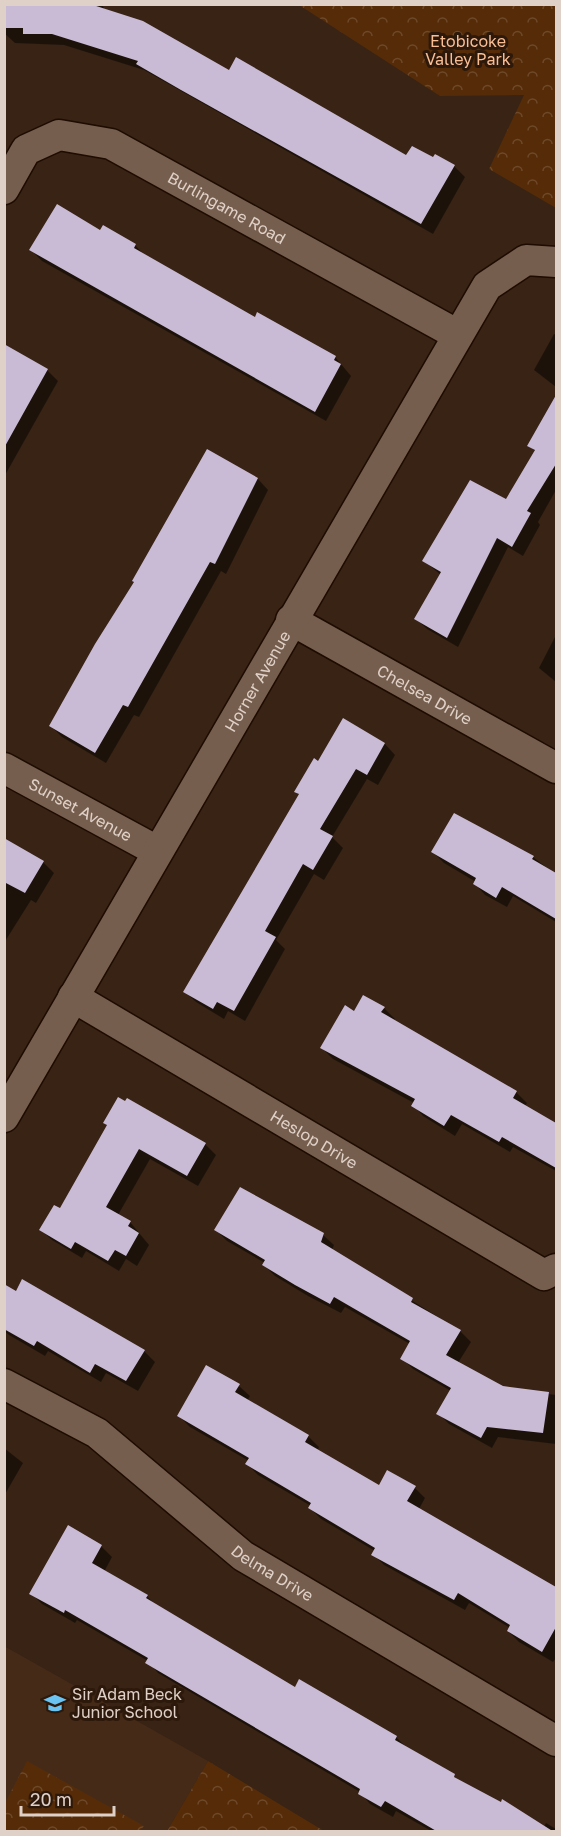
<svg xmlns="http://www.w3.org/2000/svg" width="561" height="1836" font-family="'Golos Text',sans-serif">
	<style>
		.built { fill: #452a17 }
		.park { fill: url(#park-crowns) }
		.shadow { fill: #0007 }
		.building { fill: #c9bad5 }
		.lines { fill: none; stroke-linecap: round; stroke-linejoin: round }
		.street-casing { stroke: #1e0b01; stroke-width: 33 }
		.street { stroke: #765e4e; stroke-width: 30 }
		.labels { text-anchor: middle; stroke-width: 6; stroke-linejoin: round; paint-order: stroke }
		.park-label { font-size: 16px; fill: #fabe95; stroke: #2d190b }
		.street-label { font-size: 16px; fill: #e0d1c8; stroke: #2d190b }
		.poi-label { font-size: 16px; fill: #e0d1c8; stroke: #2d190b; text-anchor: start }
	</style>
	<defs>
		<pattern id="park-crowns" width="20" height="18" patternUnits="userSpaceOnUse" patternTransform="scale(1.5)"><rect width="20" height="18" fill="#552b08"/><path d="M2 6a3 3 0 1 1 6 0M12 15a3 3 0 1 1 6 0" fill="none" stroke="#6d492a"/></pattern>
	</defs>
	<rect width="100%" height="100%" fill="#382314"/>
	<path class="built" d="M4,1646L208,1761L167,1831H5Z"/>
	<path class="park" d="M299,5H556V208L489,169L524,95L440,96Z
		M27,1761L144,1826L140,1831H5V1803Z
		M208,1761L324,1831H167Z"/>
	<path class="shadow" d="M5,4H102L105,11L407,157L434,159L436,156L454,166L465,177L433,234L144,70L64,45L15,43L4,33Z
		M101,232L135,245L145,256L255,319L258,314L335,357L351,376L326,421L42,261L31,250Z
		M554,334L556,335V387L534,370Z
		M4,346L47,370L58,381L4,477Z
		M556,398V490L538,522L540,525L523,556L508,547L458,647L427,629L416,619L441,575L424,561L506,501L536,452L529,445Z
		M208,451L258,479L268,490L226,574L221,571L139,717L134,715L106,763L62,737L51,726L136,582Z
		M556,635V682L539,668Z
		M385,744L395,755L378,785L367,779L332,837L343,848L324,880L314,874L276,940L285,949L245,1021L228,1011L224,1019L196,1002L185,992L300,795L296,792L319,763Z
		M455,815L533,857L556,875V922L513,896L507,907L485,895L475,884L476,882L444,863L433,852Z
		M4,840L43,862L54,873L36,903L31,900L4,943Z
		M384,1008L395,1019L393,1021L516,1092L527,1103L525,1106L556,1125V1171L513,1147L510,1152L462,1124L455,1136L423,1116L413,1105L414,1103L333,1059L322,1048L355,1013Z
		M105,1123L205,1144L216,1155L198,1186L150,1159L118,1215L130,1222L149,1245L137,1266L126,1259L119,1271L86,1251L82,1258L52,1240L41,1230L60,1210L108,1126Z
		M216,1230L323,1235L334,1245L332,1250L460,1331L471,1342L458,1363L503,1388L556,1395V1444L498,1437L492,1448L449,1424L438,1413L451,1391L413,1369L402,1358L410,1344L345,1307L341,1313L308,1296L275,1276L264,1265L265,1263L227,1241Z
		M4,1295L144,1351L155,1362L138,1391L106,1373L101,1382L48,1351L45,1356L9,1335L4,1331Z
		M239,1386L250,1396L247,1401L308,1436L319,1447L317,1451L379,1487L415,1488L425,1498L419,1509L556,1589V1658L553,1662L519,1642L508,1631L510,1628L469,1603L465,1610L384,1565L373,1554L375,1551L321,1519L310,1508L311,1506L258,1475L247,1464L249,1461L190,1427L179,1416Z
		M4,1448L23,1463L4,1496Z
		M101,1546L112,1557L104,1572L147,1596L156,1606L295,1689L396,1737L407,1748L460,1782L544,1827L546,1823L556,1829V1832H433L396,1811L393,1817L370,1804L360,1792L158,1673L148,1661L77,1620L75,1623L42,1604L31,1593Z"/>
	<path class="building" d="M4,4H90L143,21L229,70L236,57L406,155L412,146L433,157L435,154L455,165L421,224L181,90L136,64L138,61L52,34H23V28H4Z
		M57,204L100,230L103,225L136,244L134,248L255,317L257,312L336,356L334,360L341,364L315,412L29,250Z
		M4,344L48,369L4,448Z
		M556,395V464L527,511L531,513L512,547L497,538L447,638L414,619L441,572L422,561L470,480L506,499L535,450L527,446Z
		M207,449L258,478L215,564L210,562L128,707L123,705L95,753L49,726L95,644L134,582L132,581Z
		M343,718L385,743L367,775L356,769L320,829L333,836L313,870L303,864L265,931L276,937L234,1011L217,1002L213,1009L183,992L299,794L294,792L314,758L318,761Z
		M454,813L534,856L532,859L556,873V919L502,887L496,898L473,884L476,878L431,852Z
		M4,838L44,861L25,893L4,882Z
		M363,995L385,1007L381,1012L517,1091L513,1098L556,1123V1168L502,1137L499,1142L451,1115L444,1126L411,1106L415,1099L320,1048L345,1005L354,1011Z
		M118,1097L125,1101L127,1098L206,1143L187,1176L139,1149L106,1207L131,1221L128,1226L139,1233L126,1256L115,1250L108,1261L75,1242L71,1249L39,1230L54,1205L60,1208L107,1125L103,1123Z
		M240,1187L324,1233L321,1242L413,1298L411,1302L461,1330L446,1355L503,1386L549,1392L543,1433L487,1427L481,1438L436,1414L451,1388L400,1359L410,1341L334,1297L330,1304L295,1285L262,1265L265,1260L214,1230Z
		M22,1279L145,1350L126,1381L95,1364L90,1373L37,1341L34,1346L4,1329V1284L16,1291Z
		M206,1365L240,1384L235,1392L309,1435L305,1442L379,1485L387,1470L416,1486L407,1501L556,1587V1627L542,1652L507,1631L510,1625L458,1593L454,1600L371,1555L375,1548L308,1508L311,1503L245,1464L249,1458L177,1416Z
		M68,1525L102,1545L92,1563L148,1595L146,1598L295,1687L299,1679L397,1736L395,1740L455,1774L454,1777L501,1802L502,1799L554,1832H438L385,1801L381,1807L358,1794L360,1789L145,1663L148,1658L65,1610L64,1613L29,1594Z"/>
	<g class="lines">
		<defs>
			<g id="street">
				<path id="s1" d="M4,189L26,150L59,135L111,144L458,335"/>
				<path id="s2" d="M291,620L556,768"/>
				<path id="s3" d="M4,768L157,851"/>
				<path id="s4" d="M73,997L544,1275L556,1269"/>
				<path id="s5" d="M4,1117L487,286L526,260L556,262"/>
				<path id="s6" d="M4,1384L97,1433L243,1556L556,1741"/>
			</g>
		</defs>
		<use href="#street" class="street-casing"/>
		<use href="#street" class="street"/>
	</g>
	<defs>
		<symbol id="school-bare" viewBox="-9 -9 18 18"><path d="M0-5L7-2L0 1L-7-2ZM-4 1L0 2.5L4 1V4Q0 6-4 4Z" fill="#6bc3f2" stroke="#2d190b" stroke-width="2.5" paint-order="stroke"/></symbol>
	</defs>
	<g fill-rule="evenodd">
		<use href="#school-bare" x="40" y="1688" width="30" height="30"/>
	</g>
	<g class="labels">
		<g class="park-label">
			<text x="468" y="47">Etobicoke<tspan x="468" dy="18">Valley Park</tspan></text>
		</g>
		<g class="street-label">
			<text dy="6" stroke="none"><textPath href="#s1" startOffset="266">Burlingame Road</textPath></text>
			<text dy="6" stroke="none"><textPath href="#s5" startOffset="504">Horner Avenue</textPath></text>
			<text dy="6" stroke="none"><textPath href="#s2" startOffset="153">Chelsea Drive</textPath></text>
			<text dy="6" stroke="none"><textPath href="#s3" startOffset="87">Sunset Avenue</textPath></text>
			<text dy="6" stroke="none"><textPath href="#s4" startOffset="280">Heslop Drive</textPath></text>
			<text dy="6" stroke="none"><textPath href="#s6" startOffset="330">Delma Drive</textPath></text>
		</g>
		<g class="poi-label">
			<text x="72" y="1700">Sir Adam Beck<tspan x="72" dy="18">Junior School</tspan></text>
		</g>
	</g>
	<rect width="561" height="1836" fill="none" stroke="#e0d1c8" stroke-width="12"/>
	<path d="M21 1806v9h93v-9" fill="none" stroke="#e0d1c8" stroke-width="3"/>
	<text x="30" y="1806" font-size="18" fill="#e0d1c8" stroke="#2d190b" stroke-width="4.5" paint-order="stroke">20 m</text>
</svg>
